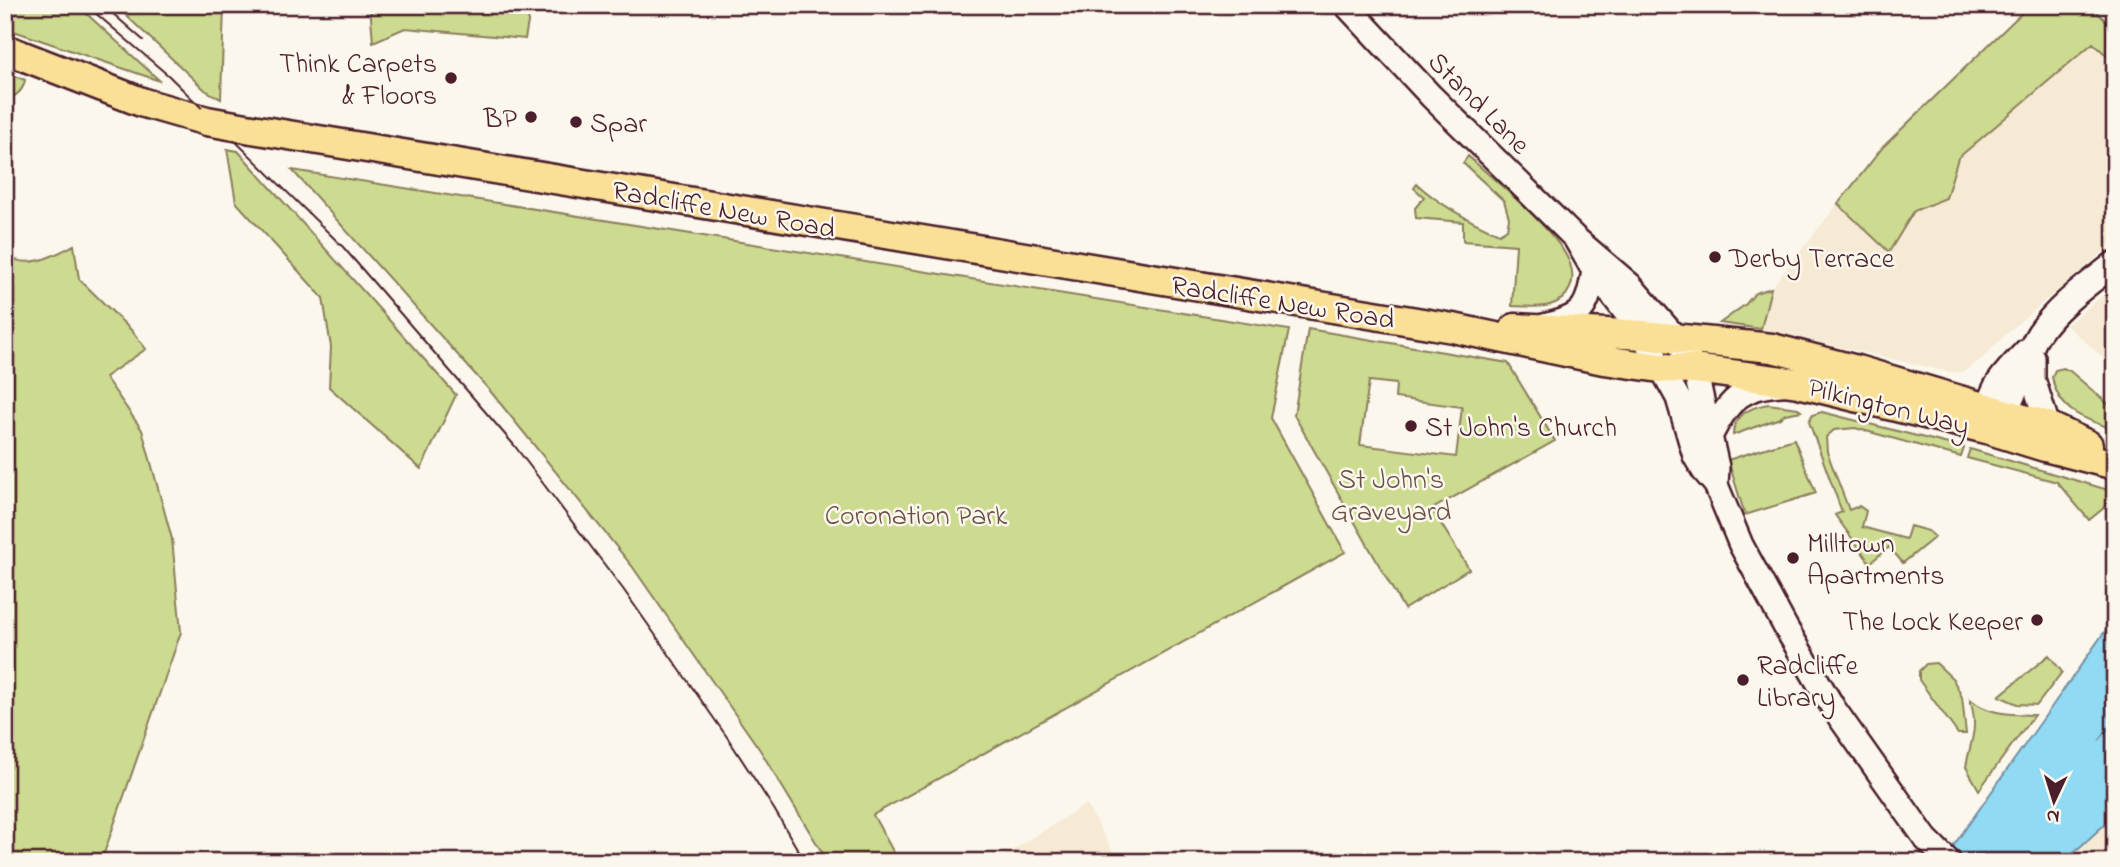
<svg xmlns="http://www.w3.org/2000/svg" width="2120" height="867" font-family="'Indie Flower',sans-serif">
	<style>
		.built { fill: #f6ead5 }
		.green { fill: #ccdb8f; stroke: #8b7d5d; stroke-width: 2; fill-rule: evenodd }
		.water { fill: #91daf3; stroke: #758fa3; stroke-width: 2 }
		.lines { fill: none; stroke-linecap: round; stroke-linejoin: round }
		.river { stroke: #91daf3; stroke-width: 35 }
		.tertiary-casing { stroke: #4a1f2b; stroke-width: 28 }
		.primary-casing { stroke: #4a1f2b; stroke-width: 33 }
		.tertiary { stroke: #fbf7ec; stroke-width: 23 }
		.primary { stroke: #fadf96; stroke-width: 28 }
		.tram { stroke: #4a1f2b; stroke-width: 2 }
		.primary-bridge-casing { stroke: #4a1f2b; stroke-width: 33; stroke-linecap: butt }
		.primary-bridge { stroke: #fadf96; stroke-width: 28 }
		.poi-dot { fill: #4a1f2b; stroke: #fbf7ec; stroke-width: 2.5 }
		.labels { text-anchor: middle; stroke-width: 5; stroke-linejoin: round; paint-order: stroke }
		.poi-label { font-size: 28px; fill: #4a1f2b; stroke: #fbf7ec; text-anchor: start }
		.street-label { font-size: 28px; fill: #4a1f2b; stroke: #fbf7ec }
		.park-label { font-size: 28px; fill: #6a4e44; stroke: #fbf7ec }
	</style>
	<rect width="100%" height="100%" fill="#fbf7ec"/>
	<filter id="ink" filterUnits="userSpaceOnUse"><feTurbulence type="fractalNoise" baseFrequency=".0143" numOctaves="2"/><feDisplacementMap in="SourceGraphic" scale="14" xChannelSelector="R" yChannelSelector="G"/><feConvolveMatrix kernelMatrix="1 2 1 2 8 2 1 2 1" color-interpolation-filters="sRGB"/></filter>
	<g filter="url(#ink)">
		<path class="built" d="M2030,5H2089L2115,29V242L2009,331L1983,358L1963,372H1948L1761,329L1771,288L1883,147Z
			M2115,286V368L2066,325Z
			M1086,804L1119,862H993Z
			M2115,815V862H2060L2080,847Z"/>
		<path class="green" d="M5,5H77L160,81L5,28Z
			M115,5H224L221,99L205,90Z
			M370,5H531L525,39L405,28L373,42Z
			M2030,5H2089L2115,29V63L2093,43L1958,158L1946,198L1914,211L1889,252L1838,204L1883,147Z
			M5,72L25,80C23,91 16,97 5,99Z
			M227,149L238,151L456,395L421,469L329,387L331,347L323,298L236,202Z
			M1468,156C1494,180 1563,235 1571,267C1573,274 1573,281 1570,288C1560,311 1533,307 1512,306L1516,245L1463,241V222L1416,218L1415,208L1424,197L1414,188L1417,184C1441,206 1469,221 1499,234L1507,229L1509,218L1504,201L1463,163Z
			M292,170L1289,330L1271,418L1345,552L873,815L899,862H828L760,750L632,566L491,392Z
			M74,245L79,279L132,331L146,349L105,377L142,430L172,539L181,632L101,862H5V255C29,270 51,257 74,245Z
			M1771,288L1761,329L1720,323L1746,304L1755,293Z
			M1308,329L1508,363L1555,441L1432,509L1469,569L1404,609L1294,415ZM1369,381L1396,384L1395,398L1462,407L1456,457L1360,445Z
			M2063,368L2070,371L2115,410V430C2084,418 2059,413 2052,377L2055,370Z
			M1768,404L1798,408L1801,411L1785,414L1780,418L1733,435C1733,415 1751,407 1768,404Z
			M1822,412L1964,448L1961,457L1855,428L1834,430L1826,437L1827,452L1849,510L1859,506L1866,511L1862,527L1906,539L1910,526L1928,531L1935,537L1903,563L1889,547L1870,563L1835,515L1842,512L1809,422L1812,415Z
			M1794,439L1816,493L1745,515L1728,460Z
			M1970,449L2115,492V499L2089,520L2057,482L1967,458Z
			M2049,655L2062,672L2037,705L2017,704L1999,696Z
			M1936,663L1953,679L1962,697L1966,734H1958L1919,680V671L1926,664Z
			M1970,699C1988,715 2012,714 2034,715L1979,790L1966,767C1971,738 1979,730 1970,699Z"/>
		<path class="water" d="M2115,617V663L2069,744L2075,755L2100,739L2115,718V815L2080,847L2060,862H1942Z"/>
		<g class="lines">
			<path class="river" d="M1997,862L2026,815L2115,686"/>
			<defs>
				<path id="tertiary" d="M1346,5L1431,96L1575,238L1630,285L1675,337L1695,369L1717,467L1716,485
					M1575,238L1594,271L1643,335L1678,398L1695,456L1704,471L1716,485L1741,545L1786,628L1834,709L1926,839L1949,862
					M1544,326C1584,317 1587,309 1594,271
					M2033,358V379L2048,426
					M1989,423C1985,389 2005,374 2026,351
					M1995,425C2020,398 2020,362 2039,333C2058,305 2089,284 2115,263
					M1710,437C1727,402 1741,386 1781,384"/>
				<path id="primary" d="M5,49L144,103L207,121
					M252,129L1453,328L1604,360L1660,368L1695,369L1798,383L1990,430L2045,447L2115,465
					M1515,328L1643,335L1772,348L1857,370L2048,426L2088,445"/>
			</defs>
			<use href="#tertiary" class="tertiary-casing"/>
			<use href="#primary" class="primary-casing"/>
			<use href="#tertiary" class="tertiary"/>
			<use href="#primary" class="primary"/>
			<path class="tram" d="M86,5L169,76L343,247L514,445L623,589L727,737L774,809L805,862
				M103,5L143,40"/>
			<defs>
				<path id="primary-bridge" d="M207,121L252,129"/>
			</defs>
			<use href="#primary-bridge" class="primary-bridge-casing"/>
			<use href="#primary-bridge" class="primary-bridge"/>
		</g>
	</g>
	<g class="poi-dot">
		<circle cx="451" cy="78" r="7"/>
		<circle cx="531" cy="117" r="7"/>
		<circle cx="576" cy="122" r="7"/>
		<circle cx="1715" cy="257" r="7"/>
		<circle cx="1411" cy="426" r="7"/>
		<circle cx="1793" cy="558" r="7"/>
		<circle cx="2037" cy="620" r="7"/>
		<circle cx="1743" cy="680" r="7"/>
	</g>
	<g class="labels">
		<g class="poi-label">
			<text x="437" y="72" text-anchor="end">Think Carpets<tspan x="437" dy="32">&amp; Floors</tspan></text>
			<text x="517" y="127" text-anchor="end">BP</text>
			<text x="590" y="132">Spar</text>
			<text x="1729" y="267">Derby Terrace</text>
			<text x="1425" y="436">St John's Church</text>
			<text x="1807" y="552">Milltown<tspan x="1807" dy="32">Apartments</tspan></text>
			<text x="2023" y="630" text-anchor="end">The Lock Keeper</text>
			<text x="1757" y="674">Radcliffe<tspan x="1757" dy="32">Library</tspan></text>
		</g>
		<g class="street-label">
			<text transform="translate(1480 102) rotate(45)" y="10">Stand Lane</text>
			<text transform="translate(724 208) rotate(10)" y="10">Radcliffe New Road</text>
			<text transform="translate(1283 301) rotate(9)" y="10">Radcliffe New Road</text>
			<text transform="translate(1889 405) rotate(14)" y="10">Pilkington Way</text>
		</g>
		<g class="park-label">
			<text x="1391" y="488">St John's<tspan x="1391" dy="32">Graveyard</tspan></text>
			<text x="916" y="524">Coronation Park</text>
		</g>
	</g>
	<rect width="2120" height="867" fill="none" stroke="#fbf7ec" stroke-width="28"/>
	<rect x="14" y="14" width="2092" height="839" fill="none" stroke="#4a1f2b" stroke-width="2.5" filter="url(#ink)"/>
	<g transform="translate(2054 801) rotate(184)" stroke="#fbf7ec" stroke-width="5" paint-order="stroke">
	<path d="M0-5L12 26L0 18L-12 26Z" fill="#4a1f2b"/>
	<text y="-10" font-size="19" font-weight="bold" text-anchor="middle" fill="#4a1f2b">N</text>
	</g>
</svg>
